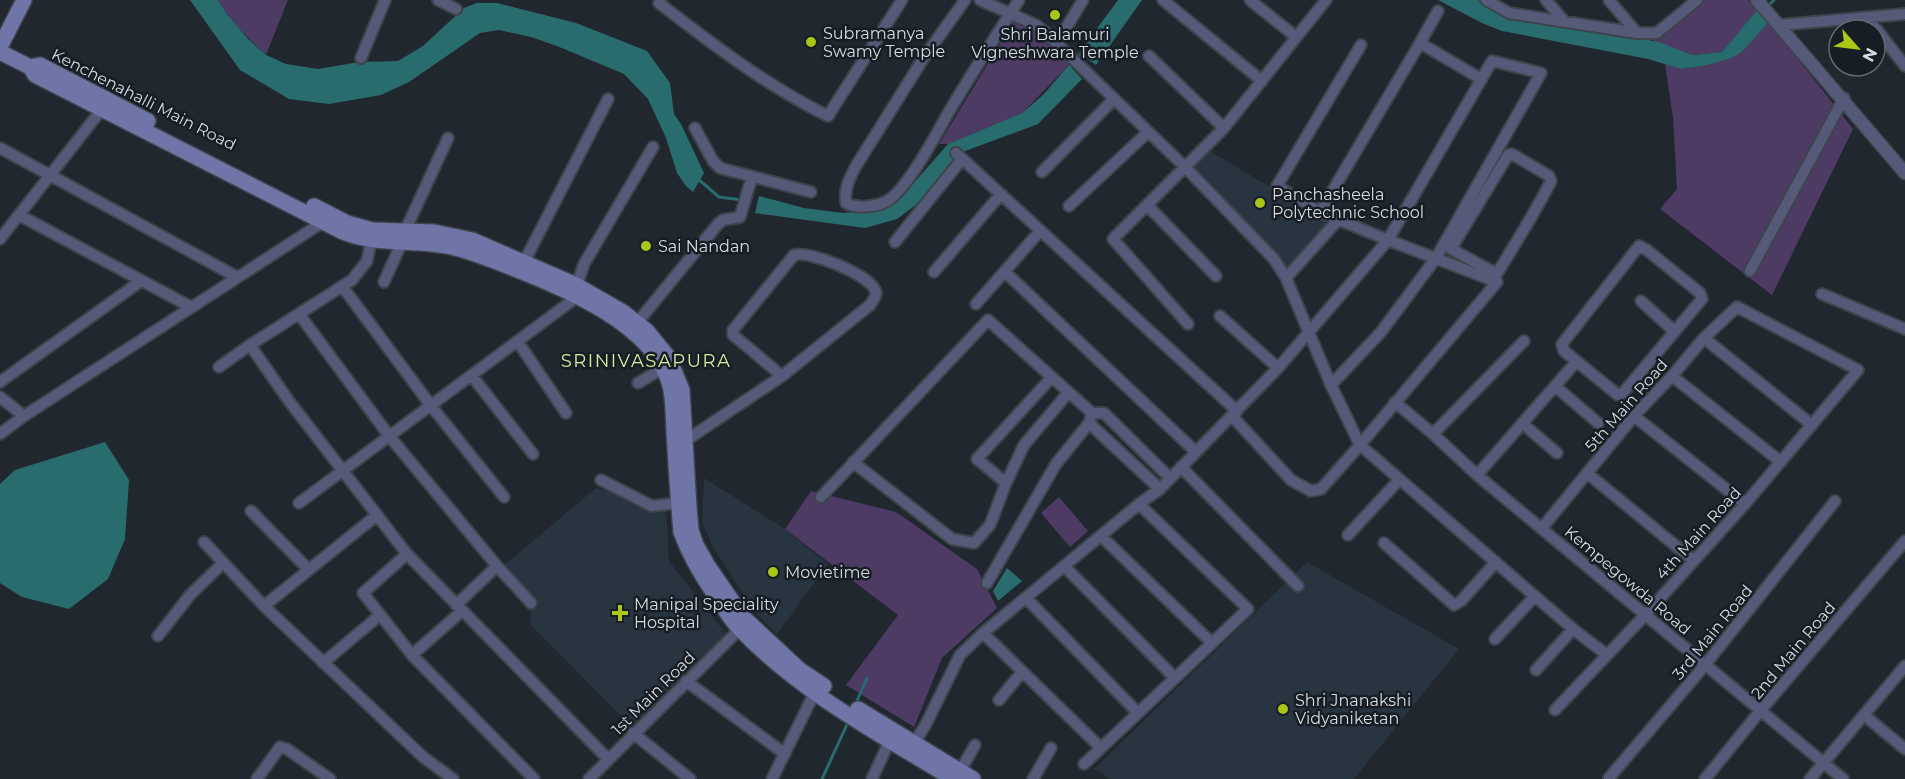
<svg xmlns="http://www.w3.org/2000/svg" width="1905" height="779" font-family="Montserrat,sans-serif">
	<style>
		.built { fill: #283440 }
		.green { fill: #4d3b64 }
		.water { fill: #296c6e }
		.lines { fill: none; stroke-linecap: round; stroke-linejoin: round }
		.stream { stroke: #296c6e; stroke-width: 3 }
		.minor-casing { stroke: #3d444b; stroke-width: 14 }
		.tertiary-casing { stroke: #3d444b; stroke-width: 15 }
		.secondary-casing { stroke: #3d444b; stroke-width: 18 }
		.minor { stroke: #555a78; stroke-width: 10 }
		.tertiary { stroke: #555a78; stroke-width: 12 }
		.secondary { stroke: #6f76a7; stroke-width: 15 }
		.poi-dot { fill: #aac718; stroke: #171d25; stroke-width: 2 }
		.labels { text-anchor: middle; stroke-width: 5; stroke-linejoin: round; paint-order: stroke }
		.poi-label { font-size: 16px; fill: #d7dce1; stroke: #171d25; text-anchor: start }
		.street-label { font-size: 16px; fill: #d7dce1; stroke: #171d25 }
		.neighbourhood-label { font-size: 18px; letter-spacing: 1.5px; fill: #d7ea9e; stroke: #171d25 }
	</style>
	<rect width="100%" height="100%" fill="#20272f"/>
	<path class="built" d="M1208,150L1329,222L1288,267L1189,169Z
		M704,478L785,529L828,564L777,634L755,612L714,549L702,522Z
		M596,488L666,508L669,561L726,634L633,728L530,624L532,600L502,567Z
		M1307,562L1459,649L1354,779H1111L1094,769Z"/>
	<path class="green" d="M218,0H288L266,55C247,38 231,21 218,0Z
		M1701,0H1749L1757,10L1722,52L1692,55L1653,41Z
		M1015,19C1044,32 1049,41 1069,65L1022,113L948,144H939Z
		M1769,22L1853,129L1772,295L1660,209L1677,189L1673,118L1665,64L1681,69L1708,65L1742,52Z
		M811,491L896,512L977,569L997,608L942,658L914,727L846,685L898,615L785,529Z
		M1059,497L1088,531L1070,547L1041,513Z"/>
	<path class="water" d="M190,0H218L227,14L248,39L266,55L286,64L318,69L359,62L398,61L423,46L464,8L477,3H497L576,23L647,51L670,83L674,114L681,124L704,173L693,192L686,186L677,173L666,138L648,99L624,74L557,46L531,37L499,30L480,33L409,82L381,95L329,104L289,99L240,70Z
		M1118,0H1142L1096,65L1079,53Z
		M1438,0H1478L1503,14L1659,42L1692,55L1722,52L1757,10L1769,22L1742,52L1731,58L1708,65L1681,69L1648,59L1502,31L1482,23Z
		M1069,65L1082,79L1038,124L965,151L952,162L929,195L897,219L865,228L755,213L759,196L804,208L843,213L872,210L890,206L904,194L948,144L1022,113L1043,95Z
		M105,442L129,480L125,539L108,579L69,609L22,597L0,583V484L15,470Z
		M1007,568L1022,581L998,601L993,591Z"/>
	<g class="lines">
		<path class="stream" d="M1768,6L1774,0
			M1068,69L1084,51
			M698,179L719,197L742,200
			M856,703L867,678
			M822,779L849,720"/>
		<defs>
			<path id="minor" d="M438,0L456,9
				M660,0L659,3C712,44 767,86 828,116L902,0
				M965,0L923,59L856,166C849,179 844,189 846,203C857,209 876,207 887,201C908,189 937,132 950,110C972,73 996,36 1019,0
				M980,0L1036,25L1046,33L1185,167L1274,259L1286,278L1331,385L1360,445L1573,629L1607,655
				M1163,0L1262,81
				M1250,0L1296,37
				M1486,0L1509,13L1637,33H1657L1697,0
				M1546,0L1565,22
				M1609,0L1637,33
				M1867,17L1905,66
				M1780,25L1905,14
				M1057,43L1083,0
				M1420,43L1438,11
				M1149,56L1224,128L1113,239L1188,324
				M361,58L385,0
				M695,128L713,161L720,168L811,192
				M1224,128L1326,0
				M0,148L237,277
				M956,153L1237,411
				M1042,172L1114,99
				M1147,205L1216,276
				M1069,206L1148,132
				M1320,212L1420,43L1481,79
				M19,215L191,307
				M405,231L448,138
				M0,239L102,109
				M371,241L367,261L352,280L250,345L289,401L407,554L608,759
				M895,242L962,159
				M1639,246L1647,250L1700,293L1702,299L1623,393L1618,395L1564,351L1562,344Z
				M524,262L608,99
				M1750,271L1844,98
				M934,272L1001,194
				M1005,272L1196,452
				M1286,278L1338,220
				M1493,280C1513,247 1534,215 1551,181L1549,176L1512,154L1508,155L1451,249L1497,274
				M384,282L402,242
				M577,285L584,264L653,147
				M342,286L432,407L504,497
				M1822,294L1905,329
				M1641,301L1674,331
				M976,304L1040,231
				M299,314L390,437L497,566L456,605
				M1220,316L1278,368
				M637,323L718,224L723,220L740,217L752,177
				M1704,338L1812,425
				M518,342L566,413
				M219,367L250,345
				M472,376L533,454
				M1672,376L1781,462
				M1051,378L977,459L1006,483L1024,445L1068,393
				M0,382L141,281
				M638,383L663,368
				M1331,385L1381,332L1436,258L1541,73L1492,61L1388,240L1320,212L1277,186L1361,45
				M1555,386L1598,423
				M0,397L24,416L323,222L327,218
				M1395,402L1433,434L1477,475L1843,779
				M1634,416L1745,504
				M1091,417L1089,423L1160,489
				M1522,423L1557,453
				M0,434L24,416
				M1433,434L1524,341
				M685,441L782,376L870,305C872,302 876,297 876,293C874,276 809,250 794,255L733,330V335L738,339L782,376
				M853,462L952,539L974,543L990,525L1006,483
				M1181,467L1298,586
				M1587,473L1693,560
				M1477,475L1577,361
				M601,480L652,506L678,503
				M821,497L988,320L1092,413H1104L1170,478
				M299,503L581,294
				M251,511L309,570
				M1542,528L1634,416L1672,376L1704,338L1737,307L1858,370L1745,504L1646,614L1555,710
				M1348,535L1399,480
				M1101,536L1212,643
				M204,542L264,606L423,757L453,779
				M1384,543L1454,605L1461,601L1496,562
				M407,554L363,593L412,655L534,779
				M497,566L531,603
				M1064,566L1175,678
				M987,583L1056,464L1089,423
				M1026,598L1138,713
				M264,606L377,515
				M983,633L1101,748L1248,609L1139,504
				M158,636L190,595L223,563
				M1495,639L1535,596
				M412,655L462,611
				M323,663L380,615
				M1536,670L1573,629
				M686,681L785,754
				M999,700L1022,672
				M1864,715L1905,749
				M633,733L690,779
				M911,748L925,726L960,655L983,633L1139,504L1160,489L1278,368L1388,240L1497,282L1360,445L1321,489L1311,491L1291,480L1232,416
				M1084,764L1101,748
				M960,771L975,745
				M1609,778L1705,665L1835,501
				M257,779L280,747L287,749L330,779
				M589,779L744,625
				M772,779L815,692
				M872,779L890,740
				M1033,779L1051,748
				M1705,779L1761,710L1905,541
				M1810,779L1905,666"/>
			<path id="tertiary" d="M1757,0L1905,173"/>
			<path id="secondary" d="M0,47L24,0
				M0,52L30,67L35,75L343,232C378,246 415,239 451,247C473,252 494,261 515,269C567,290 651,324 669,382C674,398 673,415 674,432C676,465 678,499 681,532C689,554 700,573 713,592C721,603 728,616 737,626C798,691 878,733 953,779
				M30,67L40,65L148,121
				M314,206L347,223L372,230L434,232L472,240L576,285L623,312L647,331L669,358L682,390L689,508L691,530L696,545L708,566L744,618L800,670L824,686
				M858,709L973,779"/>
		</defs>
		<use href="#minor" class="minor-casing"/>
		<use href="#tertiary" class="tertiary-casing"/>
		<use href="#secondary" class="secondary-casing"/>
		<use href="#minor" class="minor"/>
		<use href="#tertiary" class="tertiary"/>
		<use href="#secondary" class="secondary"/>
	</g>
	<g class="poi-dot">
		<circle cx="1055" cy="15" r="6"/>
		<circle cx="811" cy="42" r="6"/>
		<circle cx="1260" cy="203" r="6"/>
		<circle cx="646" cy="246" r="6"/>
		<circle cx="773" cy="572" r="6"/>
		<path d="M617 604h6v6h6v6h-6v6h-6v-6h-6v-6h6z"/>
		<circle cx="1283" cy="709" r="6"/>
	</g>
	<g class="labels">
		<g class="poi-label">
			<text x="823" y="39">Subramanya<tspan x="823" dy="18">Swamy Temple</tspan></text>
			<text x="1055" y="40" text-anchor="middle">Shri Balamuri<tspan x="1055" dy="18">Vigneshwara Temple</tspan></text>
			<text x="1272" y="200">Panchasheela<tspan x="1272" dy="18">Polytechnic School</tspan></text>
			<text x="658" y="252">Sai Nandan</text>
			<text x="785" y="578">Movietime</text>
			<text x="634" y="610">Manipal Speciality<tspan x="634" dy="18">Hospital</tspan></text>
			<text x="1295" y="706">Shri Jnanakshi<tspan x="1295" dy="18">Vidyaniketan</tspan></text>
		</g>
		<g class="street-label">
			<text transform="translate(144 99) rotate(27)" y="6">Kenchenahalli Main Road</text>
			<text transform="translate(1626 405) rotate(-49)" y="6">5th Main Road</text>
			<text transform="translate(1698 533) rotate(-48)" y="6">4th Main Road</text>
			<text transform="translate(1628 580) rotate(40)" y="6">Kempegowda Road</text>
			<text transform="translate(1712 632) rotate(-51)" y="6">3rd Main Road</text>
			<text transform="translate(1793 650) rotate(-50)" y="6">2nd Main Road</text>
			<text transform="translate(653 693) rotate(-45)" y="6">1st Main Road</text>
		</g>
		<g class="neighbourhood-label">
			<text x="646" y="367">SRINIVASAPURA</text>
		</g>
	</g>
	<g transform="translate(1857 48) rotate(118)"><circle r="28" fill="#171d25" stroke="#646970" stroke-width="1.5"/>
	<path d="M0-4.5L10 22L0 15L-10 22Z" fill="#aac718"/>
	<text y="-9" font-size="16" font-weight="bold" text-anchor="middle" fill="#d7dce1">N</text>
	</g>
</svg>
